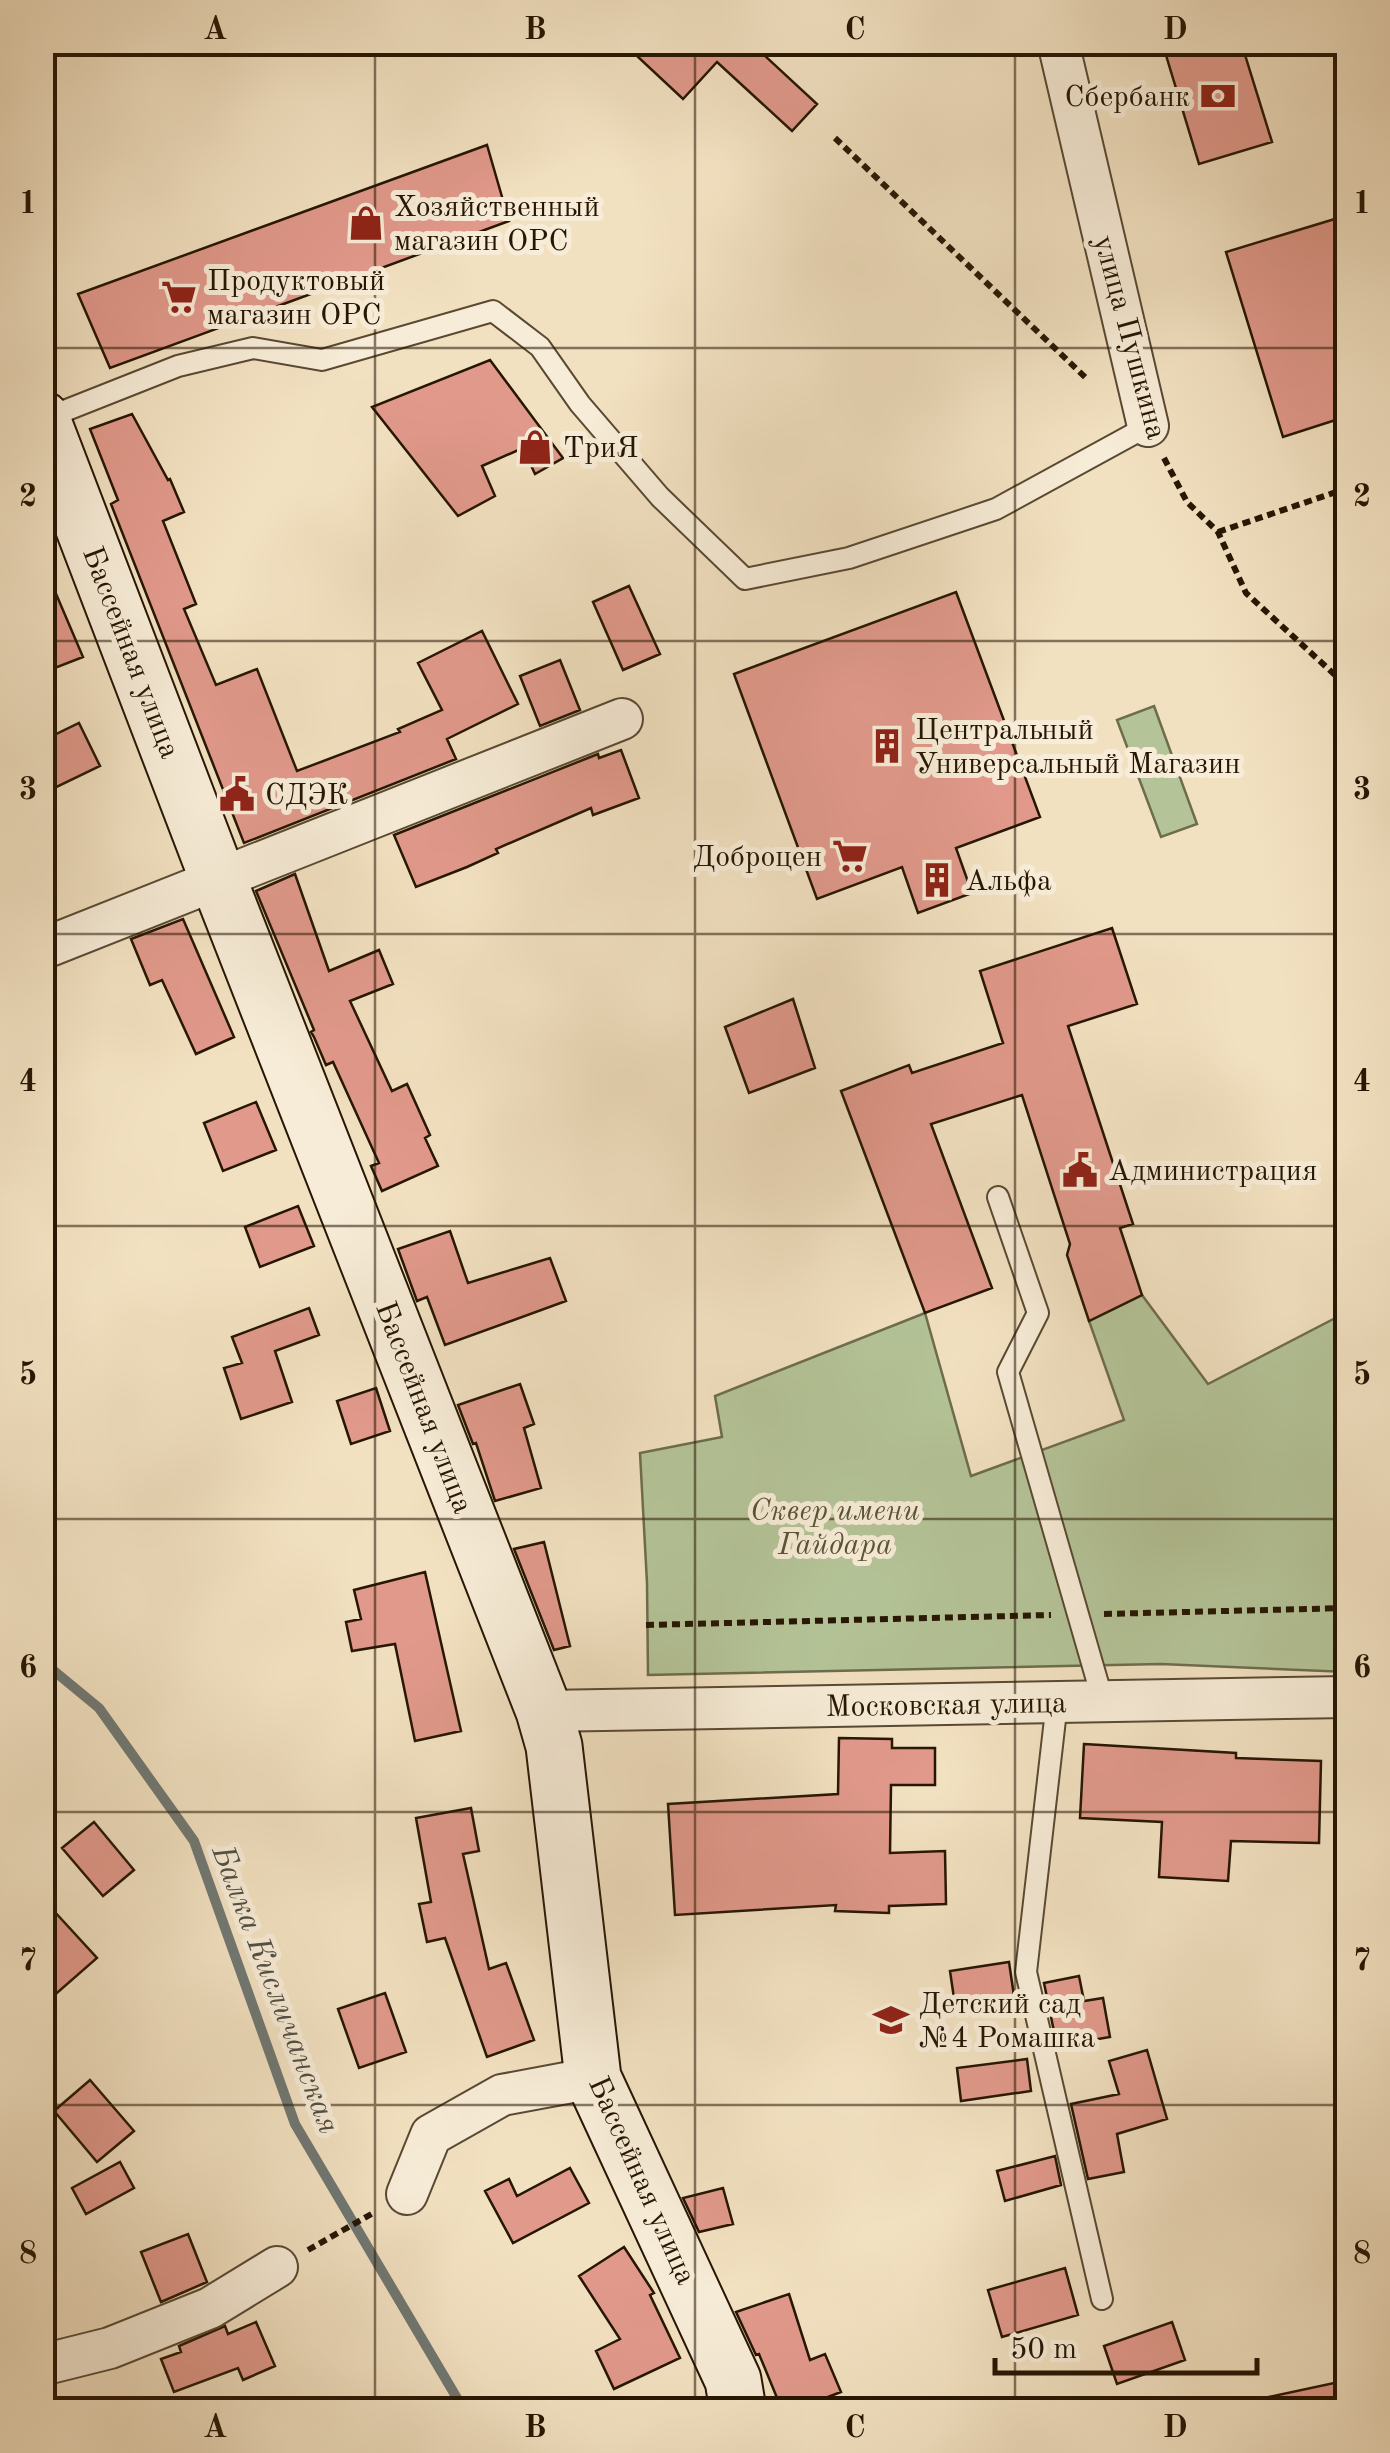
<svg xmlns="http://www.w3.org/2000/svg" width="1390" height="2453" font-family="'Old Standard TT',serif">
	<style>
		.green { fill: #b4c498; stroke: #6d6d4e; stroke-width: 2.5 }
		.lines { fill: none; stroke-linecap: round; stroke-linejoin: round }
		.stream { stroke: #707873; stroke-width: 10 }
		.building { fill: #e1998b; stroke: #261603; stroke-width: 2.5 }
		.lane-casing { stroke: #594932; stroke-width: 24 }
		.street-casing { stroke: #594932; stroke-width: 44 }
		.secondary-casing { stroke: #261603; stroke-width: 59 }
		.path { stroke: #261603; stroke-width: 6; stroke-dasharray: 8 5; stroke-linecap: butt }
		.lane { stroke: #f7ecd7; stroke-width: 20 }
		.street { stroke: #f7ecd7; stroke-width: 40 }
		.secondary { stroke: #f7ecd7; stroke-width: 55 }
		.grid { fill: none; stroke: #261603; stroke-width: 2.5; stroke-opacity: 0.55 }
		.labels { text-anchor: middle; stroke-width: 10; stroke-linejoin: round; paint-order: stroke }
		.poi-label { font-size: 30px; fill: #261603; stroke: #f7ecd7; text-anchor: start }
		.street-label { font-size: 30px; fill: #261603; stroke: #f7ecd7 }
		.park-label { font-size: 30px; font-style: italic; fill: #585337; stroke: #f7ecd7 }
		.water-label { font-size: 32px; font-style: italic; fill: #514f44; stroke: #f7ecd7 }
		.neatline { fill: none; stroke: #261603; stroke-width: 4 }
		.grid-label { font-size: 32px; text-anchor: middle; font-weight: bold; fill: #261603 }
	</style>
	<rect width="100%" height="100%" fill="#f2e1c1"/>
	<filter id="stains"><feTurbulence type="fractalNoise" baseFrequency=".002" numOctaves="4"/><feColorMatrix values="0 0 0 0 .2 0 0 0 0 .09 0 0 0 0 .02 0 0 0 .5 -.17"/></filter>
	<radialGradient id="worn" r=".72"><stop offset=".6" stop-color="#630" stop-opacity="0"/><stop offset="1" stop-color="#630" stop-opacity=".3"/></radialGradient>
	<path class="green" d="M1154,706L1197,824L1161,837L1117,720Z
		M1142,1295L1208,1384L1347,1312V1672L1161,1664L648,1675L647,1583L640,1453L722,1437L715,1396L925,1313L971,1476L1124,1420L1089,1321Z"/>
	<g class="lines">
		<path class="stream" d="M42,1661L99,1708L194,1841L295,2124L464,2410"/>
	</g>
	<path class="building" d="M622,42H750L817,104L792,131L717,62L683,99Z
		M1162,42H1241L1272,142L1199,164Z
		M487,145L509,221L110,368L78,294Z
		M1348,215V416L1283,437L1226,252Z
		M490,360L563,458L535,474L523,448L482,466L495,496L458,516L372,407Z
		M132,414L168,480L170,479L184,512L163,521L196,604L184,609L216,685L257,669L297,771L400,732L398,729L442,710L418,663L482,631L518,704L447,739L456,759L244,843L111,504L118,500L90,429Z
		M42,561L83,657L42,673Z
		M629,586L660,654L623,670L593,602Z
		M956,592L1040,817L956,848L972,893L918,913L902,867L817,899L734,674Z
		M560,660L580,710L540,726L520,676Z
		M79,723L100,766L42,794V741Z
		M621,750L639,798L593,815L591,808L496,849L498,853L467,867L416,887L394,835L598,754L599,758Z
		M295,874L329,971L379,950L393,984L350,1001L392,1091L407,1084L430,1135L425,1138L438,1166L382,1191L371,1166L379,1163L333,1062L326,1065L314,1037L311,1032L314,1030L256,891Z
		M183,919L234,1037L196,1054L162,980L150,985L131,939Z
		M1112,928L1137,1004L1068,1026L1133,1224L1120,1228L1142,1295L1089,1321L1067,1255L1070,1244L1022,1095L931,1124L992,1288L925,1313L841,1091L909,1065L912,1073L1003,1043L980,971Z
		M793,999L815,1068L749,1093L725,1027Z
		M256,1102L276,1150L223,1171L204,1123Z
		M298,1206L314,1246L260,1267L245,1227Z
		M450,1231L468,1283L550,1258L566,1301L445,1345L427,1297L417,1301L398,1249Z
		M309,1308L319,1335L275,1351L292,1402L241,1419L224,1368L242,1363L232,1337Z
		M520,1384L534,1424L524,1428L541,1488L495,1501L476,1443L473,1444L458,1405Z
		M376,1388L390,1431L351,1444L337,1401Z
		M544,1542L570,1646L554,1650L514,1549Z
		M425,1572L461,1731L415,1741L395,1644L352,1651L346,1622L361,1619L354,1590Z
		M839,1738L892,1739V1748H935V1785H891L890,1853L945,1851L946,1904L889,1906V1913L835,1911L836,1905L675,1915L668,1804L838,1794Z
		M1084,1744L1236,1753V1758L1321,1761L1319,1843L1231,1841L1228,1881L1159,1877L1162,1822L1080,1818Z
		M471,1808L479,1851L463,1854L489,1969L506,1963L534,2040L487,2057L445,1938L427,1942L419,1904L431,1902L416,1818Z
		M94,1822L134,1870L103,1896L62,1848Z
		M42,1898L97,1958L42,2006Z
		M1009,1962L1014,1996L955,2005L950,1971Z
		M1079,1976L1084,2001L1103,1998L1110,2037L1057,2046L1044,1983Z
		M385,1993L406,2052L359,2068L338,2009Z
		M1147,2050L1167,2119L1117,2134L1124,2172L1088,2179L1071,2104L1119,2094L1109,2061Z
		M1027,2059L1031,2091L961,2101L957,2068Z
		M90,2080L134,2131L97,2162L54,2111Z
		M1055,2156L1061,2185L1005,2201L997,2171Z
		M120,2162L134,2188L86,2214L72,2188Z
		M570,2168L589,2203L513,2243L485,2191L509,2179L517,2196Z
		M723,2188L733,2224L699,2232L683,2198Z
		M188,2234L207,2282L161,2302L141,2252Z
		M624,2247L654,2293L650,2295L680,2358L614,2389L596,2351L620,2339L579,2276Z
		M1065,2268L1078,2315L1002,2337L988,2290Z
		M789,2294L810,2360L825,2354L841,2392L794,2410H782L759,2354L756,2355L736,2312Z
		M256,2322L275,2366L243,2380L238,2368L174,2392L161,2359L181,2352L179,2346L225,2326L228,2334Z
		M1172,2322L1185,2360L1117,2384L1104,2346Z
		M1348,2380V2410H1265L1264,2398Z"/>
	<g class="lines">
		<defs>
			<path id="lane" d="M44,419L178,366L253,348L322,360L493,311L540,347L580,404L660,497L745,579L849,558L996,509L1148,426
				M998,1197L1038,1313L1008,1372L1103,1701
				M1057,1702L1026,1972L1102,2299"/>
			<path id="street" d="M1058,42L1148,426
				M42,949L622,719
				M544,1711L1348,1697
				M407,2194L431,2135L502,2095L593,2078
				M42,2365L110,2348L210,2308L277,2267"/>
			<path id="secondary" d="M42,419L218,879L544,1711L554,1746L593,2078L733,2380L738,2410"/>
		</defs>
		<use href="#lane" class="lane-casing"/>
		<use href="#street" class="street-casing"/>
		<use href="#secondary" class="secondary-casing"/>
		<path class="path" d="M835,138L1086,378
			M1164,458L1187,502L1218,532L1246,593L1348,687
			M1218,532L1348,488
			M1104,1614L1348,1608
			M646,1625L1051,1615
			M308,2250L375,2212"/>
		<use href="#lane" class="lane"/>
		<use href="#street" class="street"/>
		<use href="#secondary" class="secondary"/>
	</g>
	<path class="grid" d="M375,42V2410M695,42V2410M1015,42V2410M42,348H1348M42,641H1348M42,934H1348M42,1226H1348M42,1519H1348M42,1812H1348M42,2105H1348"/>
	<defs>
		<symbol id="bank-bare" viewBox="-9 -9 18 18"><path d="M-6-4H6V4H-6ZM0-2.3a2.3 2.3 0 1 0 0 4.6a2.3 2.3 0 1 0 0-4.6Z" fill="#8f2418" stroke="#f7ecd7" stroke-width="2.5" paint-order="stroke"/></symbol>
		<symbol id="shop-bare" viewBox="-9 -9 18 18"><path d="M-5-2.5h2.3a2.7 3.5 0 0 1 5.4 0H5L5.5 6h-11ZM-1.5-2.5h3a1.5 2.3 0 0 0-3 0Z" fill="#8f2418" stroke="#f7ecd7" stroke-width="2.5" paint-order="stroke"/></symbol>
		<symbol id="supermarket-bare" viewBox="-9 -9 18 18"><path d="M-6-5.5h2.5l.6 2H6L4.5 2H-2.5L-4.4-4H-6ZM-1.5 3.2a1.3 1.3 0 1 0 .1 0ZM3 3.2a1.3 1.3 0 1 0 .1 0Z" fill="#8f2418" stroke="#f7ecd7" stroke-width="2.5" paint-order="stroke"/></symbol>
		<symbol id="building-bare" viewBox="-9 -9 18 18"><path d="M-4-6H4V6H1V3H-1V6H-4ZM-2.5-4.3h1.7v1.8h-1.7ZM.8-4.3h1.7v1.8H.8ZM-2.5-1h1.7V.8h-1.7ZM.8-1h1.7V.8H.8Z" fill="#8f2418" stroke="#f7ecd7" stroke-width="2.5" paint-order="stroke"/></symbol>
		<symbol id="civic-bare" viewBox="-9 -9 18 18"><path d="M-.6-6.5H3V-4.5H.6V-3L4-1V1h2V6H-6V1h2V-1L-.6-3ZM-1.2 2.5V6h2.4V2.5Z" fill="#8f2418" stroke="#f7ecd7" stroke-width="2.5" paint-order="stroke"/></symbol>
		<symbol id="school-bare" viewBox="-9 -9 18 18"><path d="M0-5L7-2L0 1L-7-2ZM-4 1L0 2.5L4 1V4Q0 6-4 4Z" fill="#8f2418" stroke="#f7ecd7" stroke-width="2.5" paint-order="stroke"/></symbol>
	</defs>
	<g fill-rule="evenodd">
		<use href="#bank-bare" x="1193" y="71" width="50" height="50"/>
		<use href="#shop-bare" x="341" y="198" width="50" height="50"/>
		<use href="#supermarket-bare" x="154" y="272" width="50" height="50"/>
		<use href="#shop-bare" x="510" y="422" width="50" height="50"/>
		<use href="#building-bare" x="862" y="721" width="50" height="50"/>
		<use href="#civic-bare" x="212" y="769" width="50" height="50"/>
		<use href="#supermarket-bare" x="825" y="831" width="50" height="50"/>
		<use href="#building-bare" x="912" y="855" width="50" height="50"/>
		<use href="#civic-bare" x="1055" y="1145" width="50" height="50"/>
		<use href="#school-bare" x="866" y="1995" width="50" height="50"/>
	</g>
	<g class="labels">
		<g class="poi-label">
			<text x="1190" y="106" text-anchor="end">Сбербанк</text>
			<text x="394" y="216">Хозяйственный<tspan x="394" dy="34">магазин ОРС</tspan></text>
			<text x="207" y="290">Продуктовый<tspan x="207" dy="34">магазин ОРС</tspan></text>
			<text x="563" y="457">ТриЯ</text>
			<text x="915" y="739">Центральный<tspan x="915" dy="34">Универсальный Магазин</tspan></text>
			<text x="265" y="804">СДЭК</text>
			<text x="822" y="866" text-anchor="end">Доброцен</text>
			<text x="965" y="890">Альфа</text>
			<text x="1108" y="1180">Администрация</text>
			<text x="919" y="2013">Детский сад<tspan x="919" dy="34">№4 Ромашка</tspan></text>
		</g>
		<g class="street-label">
			<text transform="translate(1131 337) rotate(75)" y="10">улица Пушкина</text>
			<text transform="translate(132 652) rotate(69)" y="10">Бассейная улица</text>
			<text transform="translate(425 1407) rotate(69)" y="10">Бассейная улица</text>
			<text transform="translate(946 1704) rotate(-1)" y="10">Московская улица</text>
			<text transform="translate(643 2180) rotate(66)" y="10">Бассейная улица</text>
		</g>
		<g class="park-label">
			<text x="835" y="1520">Сквер имени<tspan x="835" dy="34">Гайдара</tspan></text>
		</g>
		<g class="water-label">
			<text transform="translate(277 1989) rotate(69)" y="11">Балка Кисличанская</text>
		</g>
	</g>
	<rect width="1390" height="2453" fill="none" stroke="#f2e1c1" stroke-width="110"/>
	<path d="M995 2358v15h262v-15" fill="none" stroke="#261603" stroke-width="5"/>
	<text x="1010" y="2358" font-size="30" fill="#261603" stroke="#f7ecd7" stroke-width="8" paint-order="stroke">50 m</text>
	<rect x="55" y="55" width="1280" height="2343" class="neatline"/>
	<g class="grid-label">
		<text x="215" y="39">A</text>
		<text x="535" y="39">B</text>
		<text x="855" y="39">C</text>
		<text x="1175" y="39">D</text>
		<text x="28" y="213">1</text>
		<text x="1362" y="213">1</text>
		<text x="28" y="506">2</text>
		<text x="1362" y="506">2</text>
		<text x="28" y="799">3</text>
		<text x="1362" y="799">3</text>
		<text x="28" y="1091">4</text>
		<text x="1362" y="1091">4</text>
		<text x="28" y="1384">5</text>
		<text x="1362" y="1384">5</text>
		<text x="28" y="1677">6</text>
		<text x="1362" y="1677">6</text>
		<text x="28" y="1970">7</text>
		<text x="1362" y="1970">7</text>
		<text x="28" y="2263">8</text>
		<text x="1362" y="2263">8</text>
		<text x="215" y="2437">A</text>
		<text x="535" y="2437">B</text>
		<text x="855" y="2437">C</text>
		<text x="1175" y="2437">D</text>
	</g>
	<rect width="100%" height="100%" filter="url(#stains)"/>
	<rect width="100%" height="100%" fill="url(#worn)"/>
</svg>
